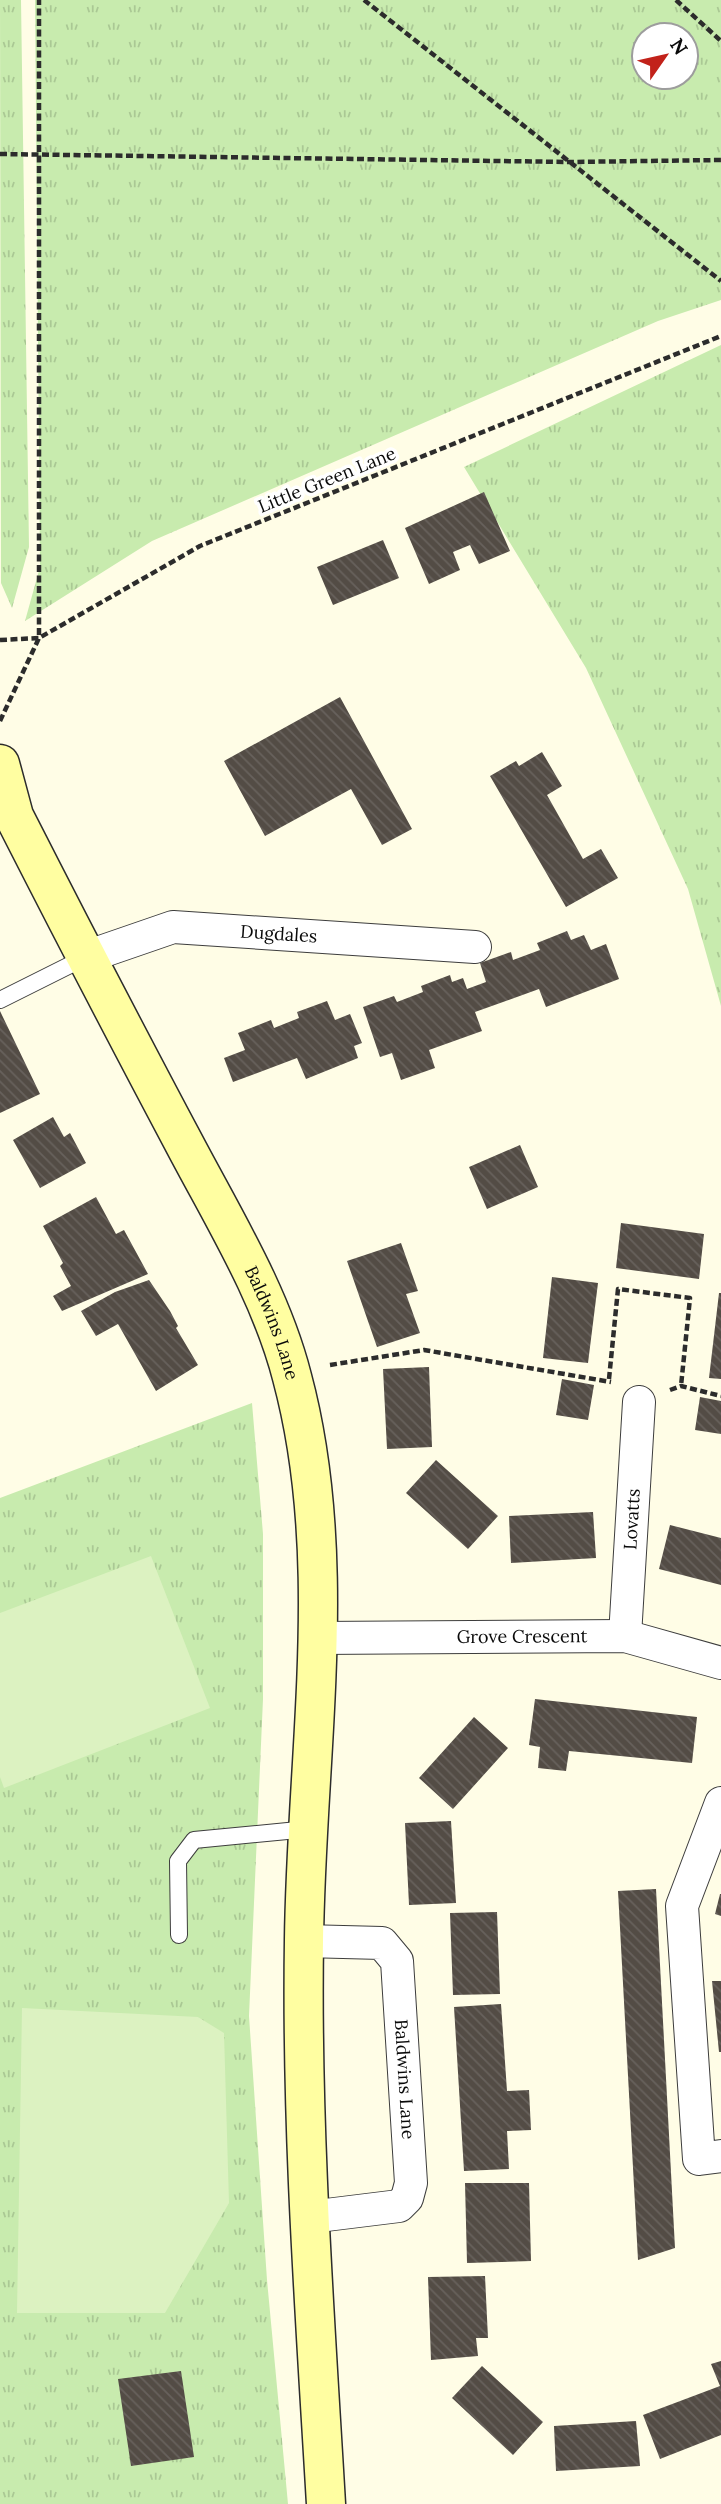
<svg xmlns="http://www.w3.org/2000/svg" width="721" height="2504" font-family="Lora,serif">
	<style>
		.grass { fill: url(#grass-tufts); fill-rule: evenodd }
		.pitch { fill: #dcf2c1 }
		.building { fill: url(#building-back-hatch) }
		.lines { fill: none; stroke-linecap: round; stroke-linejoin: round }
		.lane-casing { stroke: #3d3d3d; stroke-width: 18 }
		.street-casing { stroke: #3d3d3d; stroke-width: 34 }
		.secondary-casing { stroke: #2c2c2c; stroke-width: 41 }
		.path { stroke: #2c2c2c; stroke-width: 4.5; stroke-dasharray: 7 3.5; stroke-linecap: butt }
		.lane { stroke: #fff; stroke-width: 16 }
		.street { stroke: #fff; stroke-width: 32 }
		.secondary { stroke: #fffea1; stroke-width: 38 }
		.labels { text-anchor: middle; stroke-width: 7; stroke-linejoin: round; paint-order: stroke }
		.street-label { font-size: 18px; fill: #0a0a0a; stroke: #fff }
	</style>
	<defs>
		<pattern id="grass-tufts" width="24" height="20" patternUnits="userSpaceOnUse" patternTransform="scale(1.75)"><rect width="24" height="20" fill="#c8ebae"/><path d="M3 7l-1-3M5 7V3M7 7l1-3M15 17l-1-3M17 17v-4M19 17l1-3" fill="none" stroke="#aac894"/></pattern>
		<pattern id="building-back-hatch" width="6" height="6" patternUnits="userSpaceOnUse" patternTransform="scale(1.75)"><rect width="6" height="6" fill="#534c45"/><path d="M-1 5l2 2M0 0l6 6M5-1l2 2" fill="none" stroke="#67615c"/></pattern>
	</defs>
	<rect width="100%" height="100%" fill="#fffde6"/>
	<path class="grass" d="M0,0H21L29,547L12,608L1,583Z
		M35,0H721V300L658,321L152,541L25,621L40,567ZM644,35H686V77H644Z
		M721,345V1006L688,889L586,668L464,467Z
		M252,1403L263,1534V1699L249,2016L267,2280L288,2504H0V1498Z"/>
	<path class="pitch" d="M151,1556L210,1708L4,1788L0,1777V1613Z
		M22,2008L198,2017L224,2033L229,2203L165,2313H17Z"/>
	<path class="building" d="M484,492L510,551L479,564L470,545L453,552L460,570L429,584L405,528Z
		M383,540L399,578L333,605L317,567Z
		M340,697L412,829L382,845L351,789L265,836L224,761Z
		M542,752L562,786L547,795L583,859L601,849L618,878L566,907L490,776L516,761L519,766Z
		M567,931L571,940L584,935L591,950L606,944L619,979L546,1007L539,989L475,1012L482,1031L429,1050L435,1068L401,1080L392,1053L380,1057L363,1007L394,996L397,1002L423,992L421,986L450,975L452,982L463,978L467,989L486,982L480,963L511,952L513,960L540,950L537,943Z
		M327,1001L335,1020L350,1014L362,1043L354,1046L358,1058L306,1079L297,1058L233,1082L224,1058L245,1050L238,1033L271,1020L274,1028L299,1018L297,1012Z
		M0,1011L40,1094L0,1113Z
		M53,1117L64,1137L70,1133L86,1163L40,1188L13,1140Z
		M520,1145L538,1187L487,1209L469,1167Z
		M96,1197L116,1234L124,1230L148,1274L62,1311L53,1296L71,1286L60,1266L63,1263L43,1226Z
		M621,1223L704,1234L699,1279L616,1268Z
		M401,1243L418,1291L406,1294L420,1333L377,1347L347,1261Z
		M552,1277L598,1283L588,1363L543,1358Z
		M149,1280L170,1311L178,1326L176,1328L198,1365L156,1391L118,1324L96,1336L81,1311L115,1292Z
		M719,1293H721V1379L709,1378Z
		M429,1367L432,1447L387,1449L383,1369Z
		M562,1379L594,1385L588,1420L556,1415Z
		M700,1397L721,1401V1434L695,1430Z
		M436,1460L498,1516L468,1549L406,1493Z
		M593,1512L596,1558L511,1563L509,1516Z
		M670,1525L721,1538V1585L659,1569Z
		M535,1699L697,1717L692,1763L569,1751L566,1771L538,1768L540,1747L529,1745Z
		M474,1717L508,1748L453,1809L419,1778Z
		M451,1821L456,1903L409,1905L405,1823Z
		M656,1889L675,2248L638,2260L618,1891Z
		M720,1894H721V1916L715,1914Z
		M497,1912L500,1994L453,1995L450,1913Z
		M712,1981H721V2052H719Z
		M501,2004L507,2091L529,2090L531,2130L507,2131L509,2169L464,2171L454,2007Z
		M465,2183H529L531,2261L467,2263Z
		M485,2276L488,2338H476L478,2356L431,2360L428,2277Z
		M721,2361V2435L660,2459L643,2415L720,2386L711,2364Z
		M482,2366L543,2422L513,2455L452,2398Z
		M181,2371L194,2457L131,2466L118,2379Z
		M636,2421L640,2466L556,2471L554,2426Z"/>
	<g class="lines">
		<defs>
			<path id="lane" d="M0,1000L86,957
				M179,1935L178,1861L194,1840L308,1829"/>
			<g id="street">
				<path id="s1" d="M86,957L173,927L475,947"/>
				<path id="s2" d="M625,1636L639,1402"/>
				<path id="s3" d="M317,1638L625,1636L721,1663"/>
				<path d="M721,1803L682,1906L699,2159L721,2156"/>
				<path id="s4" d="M304,1941L382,1943L397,1961L411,2183L407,2198L399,2206L310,2217"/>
			</g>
			<g id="secondary">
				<path id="s5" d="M0,764L14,816C70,926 127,1036 185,1145C224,1219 271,1295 292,1377C341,1559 306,1754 304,1940C301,2128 315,2316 326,2504"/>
			</g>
		</defs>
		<use href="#lane" class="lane-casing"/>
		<use href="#street" class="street-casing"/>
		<use href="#secondary" class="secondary-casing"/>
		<path class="path" d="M364,0L721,281
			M676,0L721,41
			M0,154L570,162L721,160
			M0,640L39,638V0
			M0,721L39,638L200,546L721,336
			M330,1365L424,1350L611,1382
			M609,1379L618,1289L690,1298L681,1386
			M670,1390L681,1386L721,1396"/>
		<use href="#lane" class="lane"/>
		<use href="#street" class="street"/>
		<use href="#secondary" class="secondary"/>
	</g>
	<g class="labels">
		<g class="street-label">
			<text transform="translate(327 480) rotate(-22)" y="6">Little Green Lane</text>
			<text dy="6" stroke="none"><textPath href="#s1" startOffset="198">Dugdales</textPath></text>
			<text dy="6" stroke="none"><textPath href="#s5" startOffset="623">Baldwins Lane</textPath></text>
			<text dy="6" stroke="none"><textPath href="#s2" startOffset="117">Lovatts</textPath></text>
			<text dy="6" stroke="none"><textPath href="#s3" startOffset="205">Grove Crescent</textPath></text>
			<text dy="6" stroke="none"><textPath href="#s4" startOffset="220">Baldwins Lane</textPath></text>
		</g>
	</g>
	<g transform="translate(665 56) rotate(56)"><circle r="33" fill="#ffffff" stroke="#9d9d9d" stroke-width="2"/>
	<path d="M0-5L12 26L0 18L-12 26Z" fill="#c2221a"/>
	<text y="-10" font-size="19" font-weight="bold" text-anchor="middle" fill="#0a0a0a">N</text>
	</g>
</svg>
